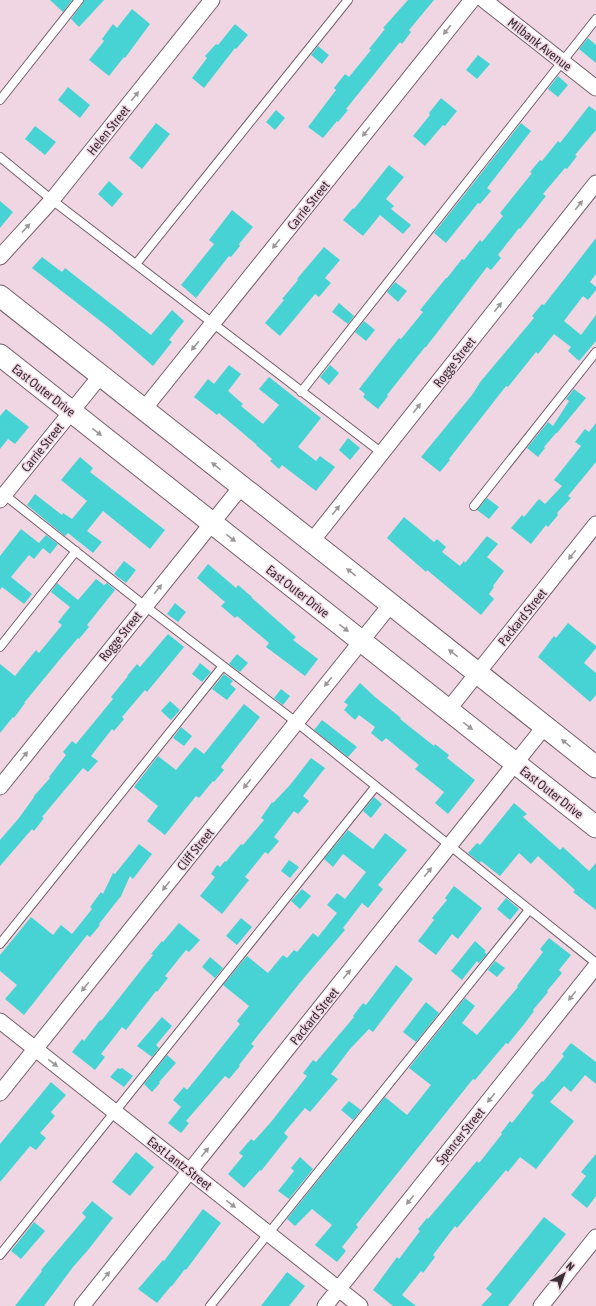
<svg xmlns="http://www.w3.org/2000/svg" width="596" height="1306" font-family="'Asap Condensed',sans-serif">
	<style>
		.building { fill: #47d3d4 }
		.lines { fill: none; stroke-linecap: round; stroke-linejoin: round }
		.lane-casing { stroke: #755f69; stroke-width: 10 }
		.street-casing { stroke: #755f69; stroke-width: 17 }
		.secondary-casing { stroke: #755f69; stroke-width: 23 }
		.lane { stroke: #fff; stroke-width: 8 }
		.street { stroke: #fff; stroke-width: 15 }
		.secondary { stroke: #fff; stroke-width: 21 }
		.oneway { fill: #9c989a }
		.labels { text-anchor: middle; stroke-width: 3; stroke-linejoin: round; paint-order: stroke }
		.street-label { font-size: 13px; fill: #3a3035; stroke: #f0d6e2 }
	</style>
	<rect width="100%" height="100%" fill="#f0d6e2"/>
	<path class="building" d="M50,0H72L63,12Z
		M84,0H104L79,27L71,19L83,3Z
		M408,0H434L409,30L411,32L402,44L400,42L346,109L348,110L338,122L337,121L323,138L308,127L336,90L334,88L345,74L349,77L371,50L369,49L385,29L383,28Z
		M132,9L150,24L125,58L124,57L109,76L89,60L104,41L102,39L113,24L117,28Z
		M235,24L248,35L236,49L235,48L204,88L192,78L207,58L205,56L216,44L218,45Z
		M588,38L596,45V63L579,49Z
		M318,46L329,55L322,64L311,55Z
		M478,55L490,64L477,79L466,70Z
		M558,76L568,85L558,97L548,89Z
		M68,87L90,105L80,118L58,100Z
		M441,98L457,111L445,126L443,125L425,146L413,136L430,115L429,113Z
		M589,106L596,111V130L575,155L577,156L567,169L565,168L543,194L546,196L520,229L519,228L498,255L501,258L491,270L487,267L436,334L426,347H425L387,395L388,396L378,409L363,397L365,394L359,389L399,338L401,339L423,312L420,310L446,278H447L462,259L464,260L480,240L482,242L503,216L500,213L532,173L530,172L540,160L542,161L558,141L560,143Z
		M276,110L285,118L275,130L266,122Z
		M156,123L170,134L142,169L129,158Z
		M521,123L531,131L487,188L491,191L480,204L478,203L446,243L434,233Z
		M35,126L56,142L45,155L25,139Z
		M389,165L404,177L386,199L394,206L391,209L411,225L403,234L380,215L363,236L343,220L353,208L354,209Z
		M109,181L123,194L112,207L98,194Z
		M0,201L13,212L0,228Z
		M232,210L253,227L239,244L240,246L231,257L229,256L196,298L181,285L214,244L209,240Z
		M596,238V274L590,282L596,287V290L588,300L583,296L564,321L581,335L596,315V341L579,361L568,351L571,347L554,334L538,354L536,352L508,387L506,386L449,459L450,460L440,472L421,457L472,395L481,381L534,318L532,316L542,304L544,305Z
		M324,247L340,260L325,278L331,283L319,297L315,294L280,336L265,323L284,300L282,299L298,280L297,279Z
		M42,257L62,272L65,268L151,335L172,310L184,321L169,340L172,342L153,366L108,327L32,268Z
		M395,282L407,291L398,302L387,292Z
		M339,303L354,316L348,324L332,312Z
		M364,321L375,330L366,341L355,332Z
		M229,365L241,374L228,391L243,404L241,406L263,424L279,405L259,389L269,377L321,418L298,447L316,461L320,456L335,467L316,491L282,465L279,469L270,461L272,459L256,445H257L219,413L217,415L194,397L208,379L214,384Z
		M330,365L339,373L329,385L320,377Z
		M574,389L586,398L557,433H556L544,447L545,448L538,457L527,448L548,422L553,426L569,401L566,399Z
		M6,409L29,427L15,444L8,439L0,449V416Z
		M596,423V462L568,496L571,498L557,513L558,515L548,527L546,525L531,544L511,528L522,515L524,517L539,499L545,504L562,486L554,480L581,446L575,442L585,429L589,432Z
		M348,438L360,448L350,460L339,450Z
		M80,457L93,468L90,472L165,530L150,549L103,511L87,531L102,542L93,553L68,533L65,536L27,505L35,494L62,515L63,513L72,519L87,501L61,480Z
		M487,498L499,507L489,519L477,510Z
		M404,517L434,542L437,539L446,547L442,552L460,566L464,561L465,563L487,536L498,544L487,557L504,571L493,586L494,587L489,594L494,599L481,615L427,570L426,572L387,538Z
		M21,529L39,543L46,535L58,544L50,554L43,548L34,559L29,555L11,577L32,594L24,604L2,587L0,590V556Z
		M124,561L136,570L126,583L114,574Z
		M208,564L236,588L238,585L252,597V598L296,637L293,640L318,659L305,676L266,647L269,643L237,616L235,618L221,606L225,602L197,578Z
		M96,579L104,585L107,583L115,590L87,625L89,627L79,639L78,638L61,658L24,703H25L14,718L13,717L0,733V664L15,676L36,650L39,653L62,625L58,622L70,607L51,592L57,583L78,600Z
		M175,603L186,612L178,622L167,614Z
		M568,623L596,646V648L584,663L596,673V695L590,702L538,657L554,636L556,638Z
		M168,634L184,647L147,692L145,690L122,717L124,719L114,731L112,729L91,756L98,761L88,772L83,768L42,817L44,818L34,831L32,829L0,866V840L19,818L34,797V796L50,778L49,777L66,755L63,752L72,741L76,744L113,699L111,697L128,676H127L137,664L140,667Z
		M237,654L248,663L240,672L229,664Z
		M200,663L211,672L202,682L192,674Z
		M224,674L233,681L230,684L236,689L227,700L212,689Z
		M360,683L375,697L401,718L400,719L434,746L435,744L449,755L447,758L475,780L448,814L435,803L444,792L415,769L419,765L386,738L382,742L371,733L375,727L359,715L355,720L344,710L348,705L344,702Z
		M281,689L290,696L283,705L274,698Z
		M170,701L180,710L171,720L161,711Z
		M244,704L260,717L221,767L224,770L214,782L213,781L199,798L196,796L165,835L147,821L158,806L134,787L158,756L176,770L195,747L204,754Z
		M322,720L357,747L348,757L314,730Z
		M181,727L192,736L184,746L173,738Z
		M311,758L325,768L303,796L309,801L298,814L294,811L274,837L279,841L268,854L265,852L245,877L249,880L222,914L200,896L215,877L211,874L217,865L220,867L225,861L226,862L241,844L243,845L264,820L261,818L272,802L273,803L290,785Z
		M374,797L382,804L371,818L363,811Z
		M514,803L527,814L523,817L560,850L563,847L589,871L596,863V910L573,892L575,890L538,856L531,864L519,853L500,876L481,861L480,863L468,853L477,843L480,845Z
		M348,830L373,849L385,833L407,850L378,885L383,889L368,908L362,903L343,928L345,930L303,979L251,1044L254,1046L239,1065L240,1066L229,1079L225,1076L186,1121L189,1123L181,1133L168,1123L181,1107L173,1100L184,1087L187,1090L209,1063L240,1024L237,1021L249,1006L223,985L247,956L268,973L283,955L287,958L294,950L297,952L313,933L318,937L337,913L327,905L337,893L345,899L366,872L343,854L333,867L324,859Z
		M139,844L152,854L133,879L130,876L121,896L99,924L100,925L90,937L87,935L24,1015L5,999L17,985L0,971V955L31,917L53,935L61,925L72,934L92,909L90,907L101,892L103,894L113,873L115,874Z
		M289,860L299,867L290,878L281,871Z
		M454,886L482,908L458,939L452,934L436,955L418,941L434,920L432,918L447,900L445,898Z
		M302,889L311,896L300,909L291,901Z
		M506,898L519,909L510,920L497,909Z
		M241,918L252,927L237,945L226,936Z
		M179,923L200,940L189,952L186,950L165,976L168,978L157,992L156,991L126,1030L122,1027L101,1054L105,1057L95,1070L72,1052L82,1039L84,1041L100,1020L101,1021L153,955L151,954L162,941L163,942Z
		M549,938L571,955L559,970L562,973L547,991L548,992L533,1010L534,1011L525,1023L508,1044L506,1043L475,1080L473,1079L356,1225L358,1227L342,1247L346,1251L337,1262L315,1245L332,1225L312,1209L295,1226L287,1219L385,1097L407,1115L431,1085L409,1068L465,998L475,1006L462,1023L477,1035L518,987L517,986L543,952L540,949Z
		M475,941L486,951L484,952L487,954L479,963L477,961L462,980L451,971Z
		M210,957L223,968L215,978L202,967Z
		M495,961L505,968L497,977L488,970Z
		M396,965L413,979L373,1032L369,1029L350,1049L331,1074L338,1079L310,1112L305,1108L284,1133L288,1137L261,1171L260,1170L244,1188L228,1174L243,1156L239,1153L251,1139L254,1141L271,1122L307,1076L303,1073L313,1060L316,1062L354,1017L353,1016L363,1003L366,1005Z
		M426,1002L439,1013L416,1042L403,1032Z
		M162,1017L172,1026L156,1045L159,1048L152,1057L137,1046Z
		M571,1043L596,1062V1084L585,1075L571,1092L564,1086L550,1102L574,1121L536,1169L520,1157L508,1172L506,1170L457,1228L455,1226L433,1255L435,1257L423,1273L421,1271L402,1295L416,1306H393L373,1290L397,1257L399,1259L420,1231L418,1229L427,1218L428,1219L477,1161L479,1163L502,1134L501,1133L510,1121L512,1123L534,1095L531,1093L542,1081L543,1082L564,1056L562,1054Z
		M167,1055L176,1063L159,1082L160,1083L152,1092L144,1084Z
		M118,1068L120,1069L122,1068L133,1076L124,1087L110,1077Z
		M51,1082L66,1095L51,1112L55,1116L40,1133L46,1138L36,1150L30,1146L0,1182V1144Z
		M349,1101L361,1110L353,1120L341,1110Z
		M136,1152L154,1167L130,1196L112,1182Z
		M596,1154V1196L587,1208L571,1195L586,1176L581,1172Z
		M300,1157L313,1169L289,1199L278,1191L294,1171L291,1168Z
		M92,1201L113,1218L88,1250L73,1267L44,1306H15L42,1271L41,1270L86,1217L82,1213Z
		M203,1209L221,1223L186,1270L185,1269L172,1286H171L157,1303L138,1289L163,1260L164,1261Z
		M544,1217L566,1234L508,1306H481L492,1294L486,1289Z
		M34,1222L45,1231L21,1259L11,1251Z
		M287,1272L305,1286L289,1306H261Z"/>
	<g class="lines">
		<defs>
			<path id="lane" d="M0,100L79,0
				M0,157L52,200L382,453
				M136,264L348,0
				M301,392L596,19
				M2,493L145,606L296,722L596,963
				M474,506L596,352
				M0,647L76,551
				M0,944L223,666
				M0,1255L376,786
				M210,1306L529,910"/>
			<path id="street" d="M484,0L596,88
				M0,257L52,200L212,0
				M144,409L472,0
				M0,500L101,375
				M312,541L596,183
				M448,710L596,524
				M0,787L241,487
				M0,1021L360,1306
				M0,1093L391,604
				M82,1306L545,726
				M325,1306L596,966
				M541,1306L596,1237"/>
			<path id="secondary" d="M0,296C199,453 398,609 596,767
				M0,355L596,827"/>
		</defs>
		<use href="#lane" class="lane-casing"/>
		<use href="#street" class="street-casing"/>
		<use href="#secondary" class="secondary-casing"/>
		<use href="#lane" class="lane"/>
		<use href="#street" class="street"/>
		<use href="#secondary" class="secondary"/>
	</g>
	<defs><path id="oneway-solid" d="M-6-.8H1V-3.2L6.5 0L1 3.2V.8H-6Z"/></defs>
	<g class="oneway">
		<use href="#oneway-solid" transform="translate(447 30) rotate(129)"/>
		<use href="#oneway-solid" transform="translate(135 96) rotate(-51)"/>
		<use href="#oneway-solid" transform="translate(366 132) rotate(129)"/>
		<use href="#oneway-solid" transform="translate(579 205) rotate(-52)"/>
		<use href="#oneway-solid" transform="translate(26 228) rotate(-48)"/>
		<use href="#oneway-solid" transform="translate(276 244) rotate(129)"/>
		<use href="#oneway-solid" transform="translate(498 307) rotate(-52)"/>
		<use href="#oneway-solid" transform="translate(195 346) rotate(129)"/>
		<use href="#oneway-solid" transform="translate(417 408) rotate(-52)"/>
		<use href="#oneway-solid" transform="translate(97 432) rotate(38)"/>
		<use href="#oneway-solid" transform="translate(216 466) rotate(-141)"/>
		<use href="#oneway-solid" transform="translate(336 510) rotate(-51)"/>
		<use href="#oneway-solid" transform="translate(231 538) rotate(38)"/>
		<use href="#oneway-solid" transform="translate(572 555) rotate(128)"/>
		<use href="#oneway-solid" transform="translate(351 572) rotate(-141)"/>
		<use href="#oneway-solid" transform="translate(158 589) rotate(-51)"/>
		<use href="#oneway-solid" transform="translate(344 628) rotate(38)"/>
		<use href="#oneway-solid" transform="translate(453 653) rotate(-142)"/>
		<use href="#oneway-solid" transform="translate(328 682) rotate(129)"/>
		<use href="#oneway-solid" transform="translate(468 726) rotate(38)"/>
		<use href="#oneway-solid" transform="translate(566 743) rotate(-141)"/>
		<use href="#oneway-solid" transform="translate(24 756) rotate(-51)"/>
		<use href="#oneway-solid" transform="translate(247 784) rotate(129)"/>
		<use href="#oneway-solid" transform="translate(428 872) rotate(-51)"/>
		<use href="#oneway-solid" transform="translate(166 886) rotate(129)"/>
		<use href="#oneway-solid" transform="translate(347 974) rotate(-51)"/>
		<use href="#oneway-solid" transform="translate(85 987) rotate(129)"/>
		<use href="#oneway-solid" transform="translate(572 996) rotate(129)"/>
		<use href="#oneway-solid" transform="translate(53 1063) rotate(38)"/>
		<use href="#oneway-solid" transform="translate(491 1098) rotate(129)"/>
		<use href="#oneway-solid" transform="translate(205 1152) rotate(-51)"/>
		<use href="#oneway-solid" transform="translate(410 1200) rotate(129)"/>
		<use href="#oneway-solid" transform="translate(231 1204) rotate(38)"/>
		<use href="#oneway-solid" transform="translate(106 1276) rotate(-51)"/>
	</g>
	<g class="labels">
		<g class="street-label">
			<text transform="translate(540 44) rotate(38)" y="5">Milbank Avenue</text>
			<text transform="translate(108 130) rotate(-51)" y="5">Helen Street</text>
			<text transform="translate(308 205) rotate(-51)" y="5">Carrie Street</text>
			<text transform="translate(454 362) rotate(-52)" y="5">Rogge Street</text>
			<text transform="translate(44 390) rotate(38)" y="5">East Outer Drive</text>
			<text transform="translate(42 447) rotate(-51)" y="5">Carrie Street</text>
			<text transform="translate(298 591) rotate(38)" y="5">East Outer Drive</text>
			<text transform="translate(522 617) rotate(-51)" y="5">Packard Street</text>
			<text transform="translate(120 636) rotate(-51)" y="5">Rogge Street</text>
			<text transform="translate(552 792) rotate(38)" y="5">East Outer Drive</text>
			<text transform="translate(195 849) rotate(-51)" y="5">Cliff Street</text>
			<text transform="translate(314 1016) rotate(-51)" y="5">Packard Street</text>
			<text transform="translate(460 1136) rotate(-51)" y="5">Spencer Street</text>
			<text transform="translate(180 1163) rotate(38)" y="5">East Lantz Street</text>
		</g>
	</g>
	<g transform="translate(564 1274) rotate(40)" stroke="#f0d6e2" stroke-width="3" paint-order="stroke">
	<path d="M0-3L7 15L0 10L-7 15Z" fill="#3a3035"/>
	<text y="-6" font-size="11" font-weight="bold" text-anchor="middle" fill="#3a3035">N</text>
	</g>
</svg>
